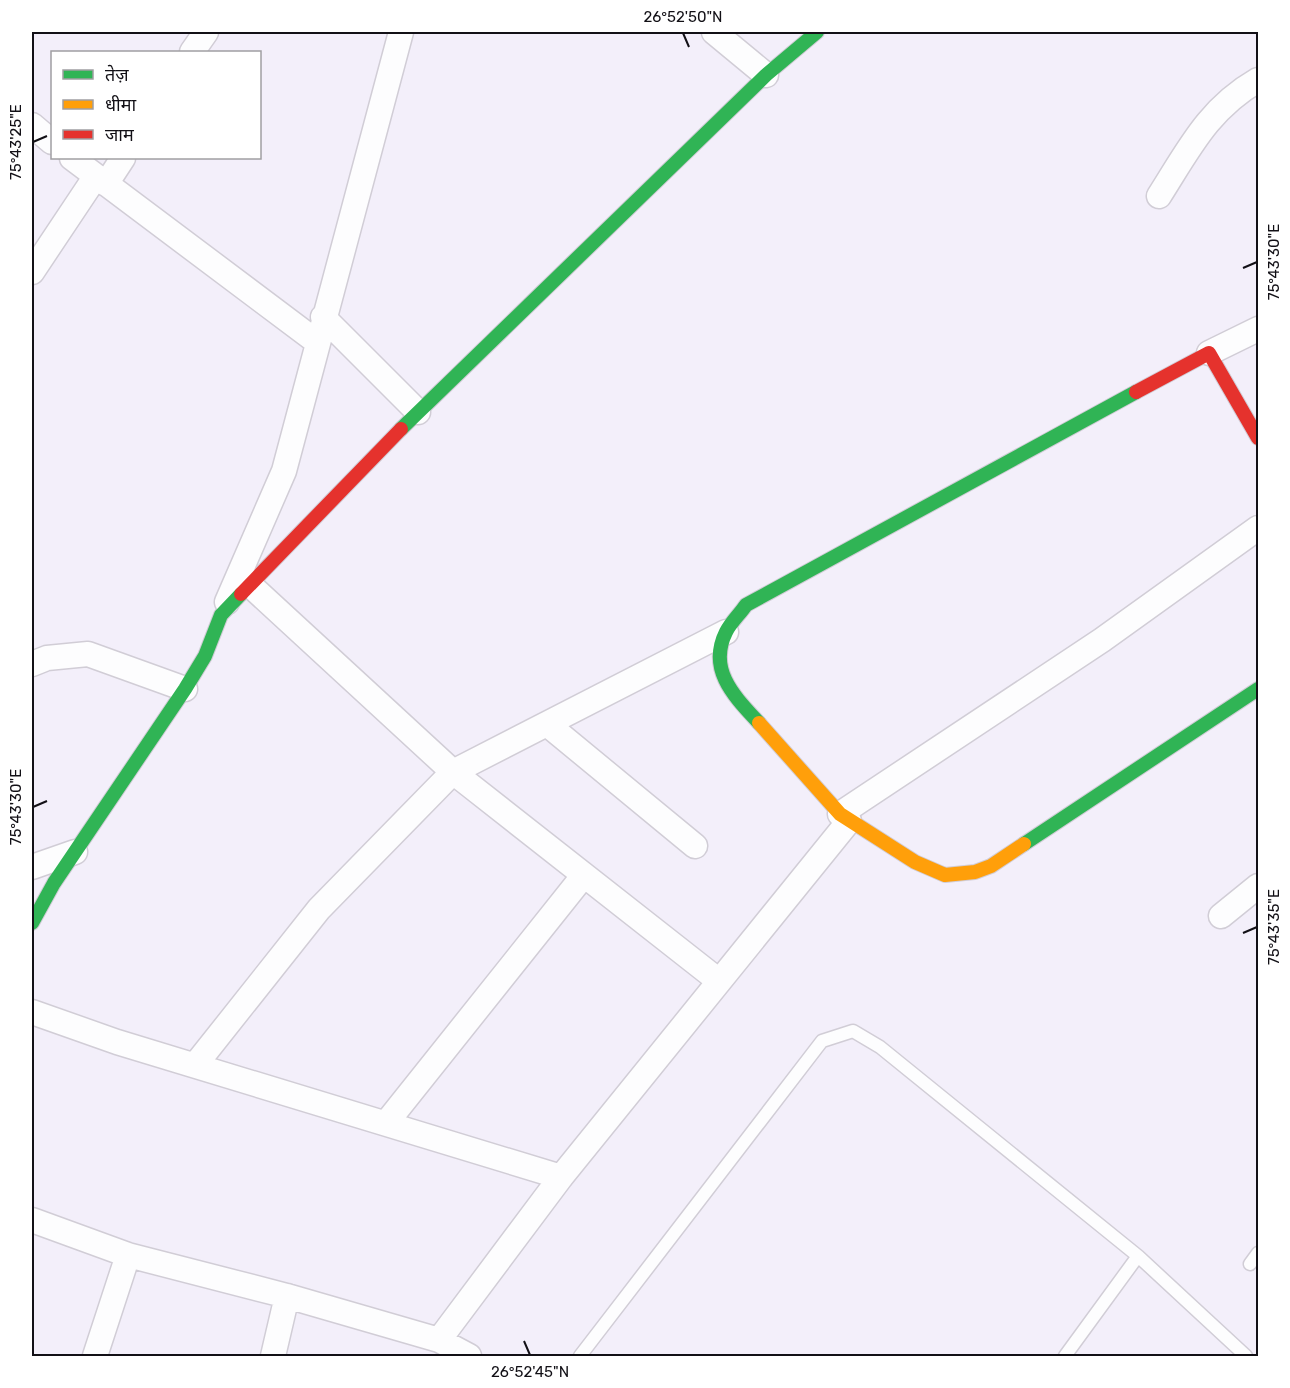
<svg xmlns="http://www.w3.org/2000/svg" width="1290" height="1388" font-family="Rubik,'Noto Sans Devanagari',sans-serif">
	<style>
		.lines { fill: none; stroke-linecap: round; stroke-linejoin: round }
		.lane-casing { stroke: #d1cdd6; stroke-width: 15 }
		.street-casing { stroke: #d1cdd6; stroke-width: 27 }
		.fast-casing { stroke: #d1cdd6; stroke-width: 16 }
		.slow-casing { stroke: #d1cdd6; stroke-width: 16 }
		.jam-casing { stroke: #d1cdd6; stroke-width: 16 }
		.lane { stroke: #fdfdfe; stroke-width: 12 }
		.street { stroke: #fdfdfe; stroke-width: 24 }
		.fast { stroke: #30b455; stroke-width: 14 }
		.slow { stroke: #ff9f0a; stroke-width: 14 }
		.jam { stroke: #e5322d; stroke-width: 14 }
		.ticks { fill: none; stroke: #121016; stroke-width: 2 }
		.neatline { fill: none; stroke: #121016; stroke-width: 2 }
		.ticks-label { font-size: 15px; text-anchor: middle; fill: #121016 }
	</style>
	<rect width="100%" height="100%" fill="#f3effa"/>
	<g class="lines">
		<defs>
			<path id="lane" d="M1250,1264L1258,1253
				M580,1356L822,1041L853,1031L880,1047L1138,1256L1246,1356
				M1065,1356L1138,1256"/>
			<path id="street" d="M714,32L766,75
				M192,52L206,32
				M32,125L52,142
				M72,158L317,342
				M106,184L123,158
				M1159,196C1189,149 1208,109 1258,80
				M32,272L96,176
				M323,317L418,412
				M1209,353L1258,329
				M250,585L453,772L719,981
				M227,602L284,471L401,32
				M32,664L47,658L88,654L185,689
				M547,724L695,846
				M840,814L1102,640L1258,528
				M32,867L75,852
				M1221,916L1258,886
				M32,1012L117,1042L561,1177
				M196,1064L319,909L453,772L726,632
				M387,1122L584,875
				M32,1220L128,1255L287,1296L439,1340L469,1356
				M439,1340L561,1177L849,821
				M95,1356L128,1255
				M273,1356L287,1296"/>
			<path id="fast" d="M401,429L766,75L817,32
				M759,723C735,697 707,670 726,632C731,622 740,614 746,605L1136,392
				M1024,844L1258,689
				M32,923L54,883L185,689L205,656L221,615L241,594"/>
			<path id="slow" d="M759,723L840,814L915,862L945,875L975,872L991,866L1024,844"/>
			<path id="jam" d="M1136,392L1209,353L1258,438
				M241,594L401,429"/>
		</defs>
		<use href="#lane" class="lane-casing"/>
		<use href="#street" class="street-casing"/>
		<use href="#fast" class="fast-casing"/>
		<use href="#slow" class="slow-casing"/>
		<use href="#jam" class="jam-casing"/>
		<use href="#lane" class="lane"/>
		<use href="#street" class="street"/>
		<use href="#fast" class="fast"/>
		<use href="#slow" class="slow"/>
		<use href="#jam" class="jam"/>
	</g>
	<path class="ticks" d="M683,33L689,47M33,142L47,136M1243,268L1257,262M33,807L47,801M1243,933L1257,927M524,1341L530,1355"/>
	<rect width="1290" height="1388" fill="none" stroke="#ffffff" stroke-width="66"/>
	<rect x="51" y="51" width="210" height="108" fill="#ffffff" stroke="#a09fa2" stroke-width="1.5"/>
	<rect x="63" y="70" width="30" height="9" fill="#30b455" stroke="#a09fa2" stroke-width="1.5"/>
	<text x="105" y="81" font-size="18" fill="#121016">तेज़</text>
	<rect x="63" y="100" width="30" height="9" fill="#ff9f0a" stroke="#a09fa2" stroke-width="1.5"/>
	<text x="105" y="111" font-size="18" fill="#121016">धीमा</text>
	<rect x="63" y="130" width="30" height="9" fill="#e5322d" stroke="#a09fa2" stroke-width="1.5"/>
	<text x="105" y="141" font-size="18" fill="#121016">जाम</text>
	<rect x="33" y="33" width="1224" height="1322" class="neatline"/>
	<g class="ticks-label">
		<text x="683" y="22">26°52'50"N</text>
		<text transform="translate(16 142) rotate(-90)" y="5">75°43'25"E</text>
		<text transform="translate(1274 262) rotate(-90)" y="5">75°43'30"E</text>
		<text transform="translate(16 807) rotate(-90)" y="5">75°43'30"E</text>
		<text transform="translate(1274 927) rotate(-90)" y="5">75°43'35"E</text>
		<text x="530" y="1377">26°52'45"N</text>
	</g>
</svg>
